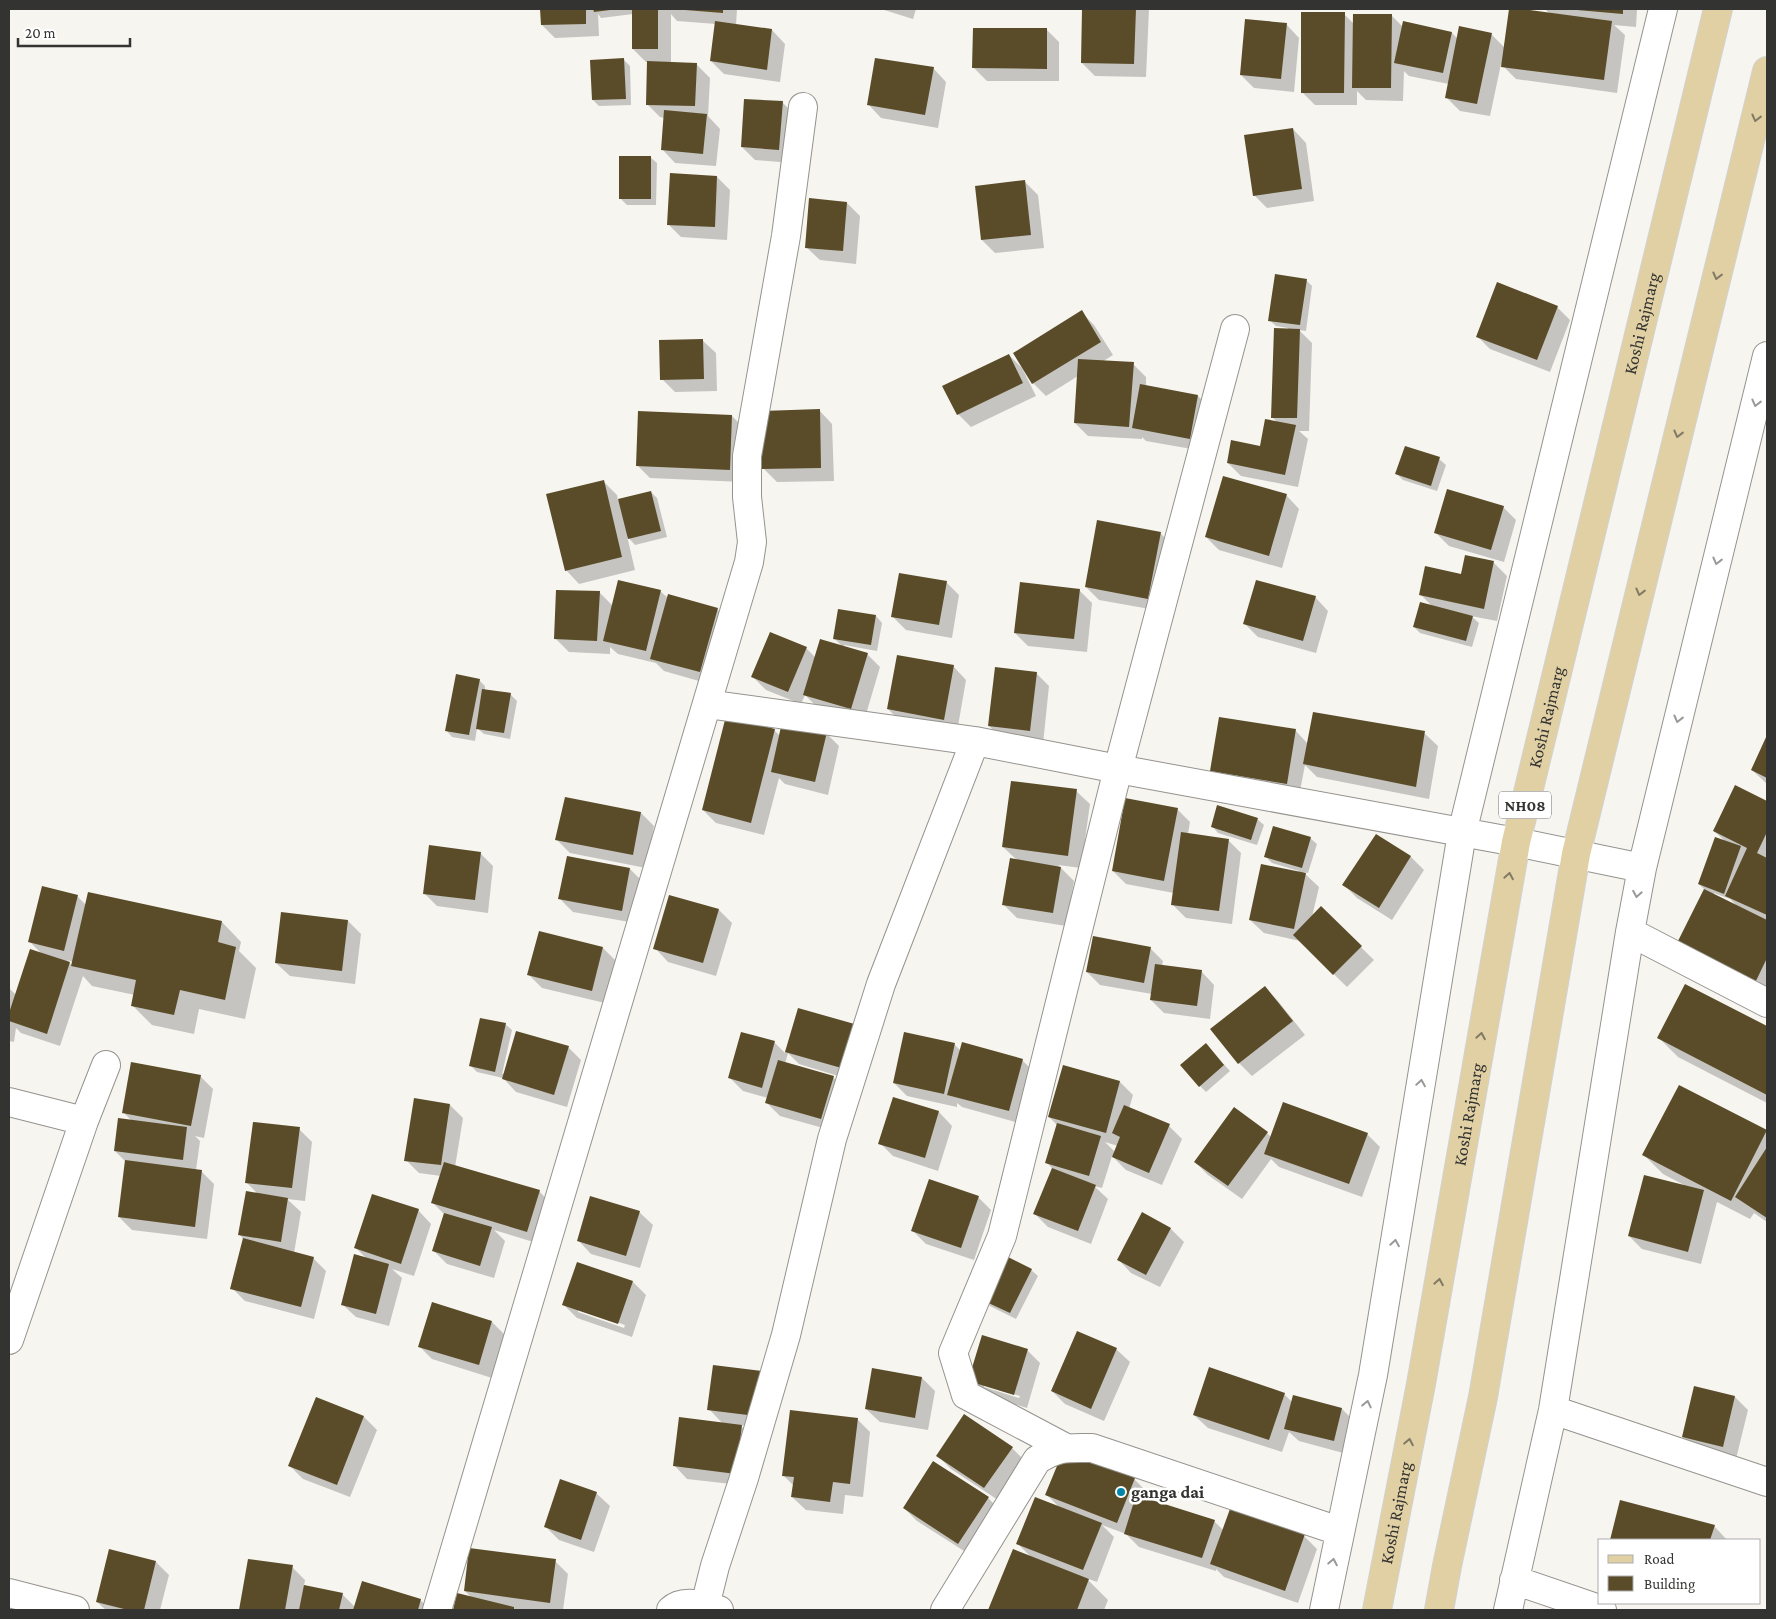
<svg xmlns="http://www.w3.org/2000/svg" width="1776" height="1619" font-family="'Crimson Pro',serif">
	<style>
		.shadow { fill: #0003; fill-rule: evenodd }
		.building { fill: #5a4c28 }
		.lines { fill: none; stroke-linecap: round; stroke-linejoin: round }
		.minor-casing { stroke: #95938e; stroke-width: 30 }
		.primary-casing { stroke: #d2d2d2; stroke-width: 30 }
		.minor { stroke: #fff; stroke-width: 28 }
		.primary { stroke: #e0d0a3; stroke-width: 28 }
		.oneway { stroke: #817a64 }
		.oneway2 { stroke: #999998 }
		.poi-dot { fill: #0485a8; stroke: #fff; stroke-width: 2 }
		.labels { text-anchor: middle; stroke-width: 5; stroke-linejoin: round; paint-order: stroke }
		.shield { fill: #fff; stroke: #70706f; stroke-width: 1 }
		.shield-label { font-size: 16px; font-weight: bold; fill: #333331 }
		.street-label { font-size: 18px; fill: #333331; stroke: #fff }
		.poi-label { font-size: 18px; font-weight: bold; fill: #333331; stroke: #fff; text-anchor: start }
	</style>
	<rect width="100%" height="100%" fill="#f7f5f0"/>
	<path class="shadow" d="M541,9H737L736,25L772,30L785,44L780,82L724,74L711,61L716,24L677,21L671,14V63L696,64L710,78L708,116L720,129L716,166L675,163L662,149L664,118L660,117L647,104L648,62H646L633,49V14L601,18L598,14L599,36L555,38L542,25Z
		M881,9H916L913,19Z
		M1083,9H1149L1146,77L1095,76L1082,63Z
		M1510,9L1550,14L1545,9H1637L1636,27L1614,25L1625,35L1617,93L1516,79L1501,64L1490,116L1460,111L1447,98L1449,84L1409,76L1404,71L1403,101L1366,100L1357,91V105H1315L1302,92L1344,14L1354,24L1391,15L1403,27L1452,33L1458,39L1491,34L1505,48Z
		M1286,24L1299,38L1294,92L1254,88L1241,75Z
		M1046,29L1059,42V81H987L974,68Z
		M624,60L630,66L631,105L599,106L593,100Z
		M933,68L946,82L938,128L881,118L868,104Z
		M782,102L795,115L792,163L755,160L742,147Z
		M1293,129L1306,143L1314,201L1267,208L1254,195Z
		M650,157L657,163L656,205H627L620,198Z
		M717,177L730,190L727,240L681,237L668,224Z
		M1025,182L1038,195L1044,248L995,253L982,240Z
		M847,203L860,216L856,264L820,260L806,247Z
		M1306,280L1312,286L1306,331L1299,330L1312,343L1309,431H1299L1308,439L1298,487L1241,476L1228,463L1261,448L1278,423L1272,417L1288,328L1276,326L1269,320Z
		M1557,307L1570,320L1550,372L1490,349L1477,336Z
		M1081,312L1094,325L1113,355L1102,362L1133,364L1146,377V387L1198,396L1211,410L1203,451L1146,441L1142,437V439L1088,436L1075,423L1078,376L1046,396L1033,383Z
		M702,340L716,353L717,391L675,392L662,379Z
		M1009,355L1022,368L1036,396L971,427L958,414Z
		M819,410L832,424L834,481L777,482L764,469Z
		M732,416L745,429L743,482L650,478L637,465Z
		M1439,459L1446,465L1437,491L1403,480L1397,474Z
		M604,482L617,495L618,501L651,492L657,498L667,537L635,545L627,536L635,570L579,584L566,570Z
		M1286,495L1299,509L1282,568L1219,550L1206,537Z
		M1503,507L1516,520L1504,562L1449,546L1436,533Z
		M1160,533L1173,546L1161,611L1099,600L1086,587Z
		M1466,556L1494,563L1507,576L1497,621L1471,616L1479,623L1472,647L1420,633L1414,627L1432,606L1420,594L1461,575Z
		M946,582L959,595L952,638L906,630L893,617Z
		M1079,590L1092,603L1087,652L1028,646L1015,633Z
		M660,591L668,598L717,609L730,623L713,685L664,671L656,663L618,654L610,647V654L569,652L556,639L599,592L613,606Z
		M1315,597L1328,611L1316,653L1258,637L1245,624Z
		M876,616L882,623L877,651L844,645V647L867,654L880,667L864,721L817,707L805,695L801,704L766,690L753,677L806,648L815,657L843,647L834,638Z
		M953,666L966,680L957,732L901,722L888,709Z
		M1036,673L1049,686L1043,744L1003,739L989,726Z
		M479,680L485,686V691L510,694L517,701L510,739L484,734L477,728L475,741L452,737L446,730Z
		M774,730L780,736L826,733L839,746L828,795L785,784L779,778L764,835L716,823L703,810Z
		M1295,730L1308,744L1424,733L1438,746L1429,799L1317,777L1305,765L1299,796L1224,784L1211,771Z
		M1767,738V784L1752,770Z
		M1735,787L1767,802V997L1689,960L1705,890L1699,884L1726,842L1714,831ZM1714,893L1730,899L1737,906L1714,895Z
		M1076,791L1090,804L1081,868L1058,865L1074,881L1066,926L1017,918L1004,905L1018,861L1003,847Z
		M1177,809L1190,822L1188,834L1228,840L1241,853L1232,924L1186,918L1173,905L1174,893L1126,884L1113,871Z
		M641,813L654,826L646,868L570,853L557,840Z
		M1257,819L1264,825L1257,845L1218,833L1212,826Z
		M1376,836L1411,857L1424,870L1392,920L1357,898L1344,885Z
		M1310,838L1317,844L1308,873L1303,872L1319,887L1312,917L1321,908L1374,960L1347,987L1300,941L1264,933L1250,920L1299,871L1272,863L1266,857Z
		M480,853L493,866L488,913L437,906L424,893Z
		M630,869L643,882L635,923L573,912L560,899Z
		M77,896L86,905L222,922L241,942L239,951L256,968L245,1019L199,1009L194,1034L152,1025L132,1005L135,995L92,986L83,976L60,1046L21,1033L16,1028L14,1042L9,1041V988L16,995L42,954L30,942ZM67,960L73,962L72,966Z
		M719,910L732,923L716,976L668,962L655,948Z
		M348,921L361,934L355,984L290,976L276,963Z
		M603,948L616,961L605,1003L542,988L529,975Z
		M1150,948L1163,961L1162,966L1201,971L1214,985L1210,1019L1164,1013L1151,1000L1152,994L1100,985L1087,972Z
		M1686,986L1767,1028V1103L1678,1057L1659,1038Z
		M1265,988L1278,1001L1305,1035L1252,1076L1239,1063Z
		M799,1009L858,1082L799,1064L788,1053L785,1064L833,1077L846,1091L834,1131L780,1116L767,1103L768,1098L743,1091L730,1078L774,1042L785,1053Z
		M505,1024L512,1030L502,1074L568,1047L581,1060L567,1107L516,1092L503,1078L477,1072L471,1066Z
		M954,1044L961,1051L1022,1060L1036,1074L1022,1124L962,1107L957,1103V1107L907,1096L894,1083Z
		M1212,1051L1230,1071L1206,1092L1200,1086Z
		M1064,1067L1120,1082L1133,1095L1129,1109L1169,1126L1182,1139L1162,1185L1126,1170L1112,1156L1102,1188L1094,1186L1108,1199L1091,1244L1048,1227L1035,1214L1053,1169L1046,1162L1057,1125L1049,1117ZM1105,1142L1118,1146L1115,1152Z
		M200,1076L213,1089L204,1138L195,1136L200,1141L196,1170L201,1171L214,1184L207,1239L132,1230L119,1217L126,1162L115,1151L132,1121L124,1113Z
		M894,1099L939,1112L952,1126L938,1171L893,1156L880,1143Z
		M450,1105L463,1118L455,1167L539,1191L552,1205L540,1244L494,1230L505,1241L494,1278L447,1264L434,1251L445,1215L433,1203L441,1176L419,1173L406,1160Z
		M299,1129L312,1142L305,1201L287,1199L301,1212L294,1253L313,1258L326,1271L314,1319L245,1301L232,1288L244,1240L240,1235L258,1194L246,1182Z
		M1766,1131L1767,1222L1754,1213L1750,1219L1717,1202L1701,1264L1642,1249L1629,1236L1684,1185L1663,1174L1644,1155Z
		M1267,1133L1272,1138L1367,1134L1380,1147L1362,1197L1279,1167L1271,1159L1242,1199L1208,1175L1195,1162Z
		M978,1197L991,1210L974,1260L926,1244L913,1231Z
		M418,1210L431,1224L414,1276L392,1269L402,1278L389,1326L356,1317L342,1304L367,1259L356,1248Z
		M639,1212L653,1225L640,1268L591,1254L578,1240Z
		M1142,1214L1171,1229L1184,1242L1160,1287L1131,1273L1118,1259Z
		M1031,1270L1038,1276L1016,1319L990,1306L984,1299Z
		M633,1282L646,1295L632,1337L577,1318L564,1305ZM578,1309L625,1325L624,1328L578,1312Z
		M492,1322L505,1335L492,1378L432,1359L419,1346Z
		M1116,1349L1130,1362L1104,1421L1065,1404L1052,1391Z
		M1027,1350L1040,1363L1027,1408L983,1394L970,1381ZM984,1385L1020,1396L1019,1398L984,1387Z
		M714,1366L769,1429L740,1425L755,1440L749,1486L687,1479L674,1465L723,1424L709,1409Z
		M922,1378L935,1391L928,1430L880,1422L866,1409Z
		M1284,1394L1292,1402L1294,1397L1342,1409L1355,1422L1347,1454L1299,1441L1289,1432L1282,1452L1208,1428L1194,1415Z
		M1735,1397L1748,1410L1736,1459L1697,1450L1683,1437Z
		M316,1398L364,1417L377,1430L350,1497L303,1479L290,1466Z
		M857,1419L870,1432L863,1497L845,1495L843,1514L806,1510L792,1497L794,1486L784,1476Z
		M1012,1448L1025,1461L998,1500L951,1469L938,1456Z
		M1134,1479L1147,1492L1144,1499L1214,1521L1223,1530L1304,1536L1317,1549L1298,1603L1224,1577L1216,1569V1571L1139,1547L1126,1534L1102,1525L1114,1537L1097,1582L1086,1578L1108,1600L1104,1610H989L1014,1550L1031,1557L1018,1544L1059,1507L1047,1495Z
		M596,1493L610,1506L594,1552L559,1540L546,1527Z
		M988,1498L1001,1511L972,1556L917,1521L904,1508Z
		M1621,1501L1714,1526L1727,1540H1611Z
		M249,1560L292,1567L305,1580L304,1586L342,1594L355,1607L420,1600L431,1610H241Z
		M555,1561L568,1574L563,1610H454L458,1595L472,1598L465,1591Z
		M156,1562L169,1575L160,1610H106L97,1602Z"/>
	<path class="building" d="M540,9H586V24L541,25Z
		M593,9H610V10L594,12Z
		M632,9H658V49H632Z
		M685,9H723V13L685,10Z
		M1082,9H1136L1134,64L1081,63Z
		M1509,9H1522L1612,21L1604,80L1501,67Z
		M1577,9H1623V14L1577,10Z
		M1301,12H1345L1344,93H1301Z
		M1353,14H1392L1391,88H1352Z
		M1245,19L1287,23L1281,79L1240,75Z
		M715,21L772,29L767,70L710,61Z
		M1403,21L1452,32L1443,73L1394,63Z
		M1459,26L1492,33L1477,104L1445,98Z
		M973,28H1047V69L972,68Z
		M624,58L626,99L592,100L590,60Z
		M875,58L934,67L925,115L867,105Z
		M647,61L697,63L695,106L646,105Z
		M744,99L783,101L779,150L741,147Z
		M664,110L707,114L703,154L661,150Z
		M1293,128L1302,189L1253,196L1244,135Z
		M619,156H651V199H619Z
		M670,173L717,176L715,227L667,225Z
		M1025,180L1031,235L981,240L975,186Z
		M809,198L847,202L843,251L805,248Z
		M1275,274L1307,279L1300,325L1268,321Z
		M1497,282L1558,306L1537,360L1476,337Z
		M1082,310L1101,342L1032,384L1013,353Z
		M1274,328L1300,329L1297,418H1271Z
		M703,339L704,379L660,380L659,340Z
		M1009,354L1023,383L957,415L942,386Z
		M1078,359L1134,362L1129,427L1074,423Z
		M1140,384L1198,395L1190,439L1132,428Z
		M820,409L821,468L762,469L761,411Z
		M638,411L732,415L730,470L636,466Z
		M1265,419L1296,425L1285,475L1227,463L1231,440L1260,446Z
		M1405,446L1440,457L1431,486L1395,474Z
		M1223,476L1287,494L1269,556L1205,537Z
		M604,480L622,557L565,571L546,494Z
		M1447,489L1504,506L1491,550L1434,533Z
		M651,491L661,531L628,539L618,499Z
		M1097,520L1161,532L1148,599L1085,587Z
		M1465,555L1494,561L1484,609L1419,595L1425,566L1461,574Z
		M899,573L947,581L939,625L891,617Z
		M618,580L661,590L646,651L603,641Z
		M1256,580L1316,596L1303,641L1243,624Z
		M1020,582L1080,589L1074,639L1014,633Z
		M556,590L600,591L597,641L554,639Z
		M668,594L718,608L700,672L650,659Z
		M1420,602L1473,616L1466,641L1413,627Z
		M838,609L876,615L871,645L833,639Z
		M770,632L807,647L788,692L751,677Z
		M820,639L868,653L851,709L803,695Z
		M897,655L954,665L944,720L887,709Z
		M995,667L1037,672L1030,731L988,726Z
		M456,674L480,679L469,735L445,731Z
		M482,689L511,693L504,733L476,729Z
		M1313,712L1425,731L1416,787L1303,764Z
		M726,716L775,729L751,823L702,810Z
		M1219,717L1296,729L1287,784L1210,771Z
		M782,722L827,732L815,782L771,772Z
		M1767,735V778L1751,770Z
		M1011,781L1077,789L1068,856L1002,847Z
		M1735,785L1767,801V832L1757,853L1767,858V915L1725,896L1747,848L1713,831Z
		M565,797L641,812L633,855L555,840Z
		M1125,798L1178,808L1164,881L1112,871Z
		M1217,805L1258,818L1251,840L1211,827Z
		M1273,826L1311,837L1302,868L1264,857Z
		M1181,832L1229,839L1219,911L1171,905Z
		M1376,834L1411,856L1379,908L1342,885Z
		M1715,837L1741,846L1724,894L1698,884Z
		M429,845L481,852L475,900L423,894Z
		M567,856L630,868L622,911L558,899Z
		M1010,858L1061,867L1053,913L1002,905Z
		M1261,864L1306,873L1294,929L1249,920Z
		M42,886L78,895L64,951L28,942Z
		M1704,889L1767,920V958L1754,985L1675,947Z
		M88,892L222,921L218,942L236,947L225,1000L180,990L174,1015L131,1006L136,980L71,966Z
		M669,895L719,909L703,963L653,949Z
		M1321,906L1362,946L1333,975L1293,935Z
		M281,912L348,920L342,971L275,963Z
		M539,931L603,947L592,991L527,975Z
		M1093,936L1151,947L1144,983L1086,972Z
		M30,949L70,962L47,1034L9,1021V1013Z
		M1155,964L1202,970L1197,1006L1150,1000Z
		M1685,984L1767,1026V1095L1657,1038Z
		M1265,986L1293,1021L1238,1064L1210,1029Z
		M798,1008L858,1025L845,1069L785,1052Z
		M480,1018L506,1023L495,1072L469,1066Z
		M516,1031L569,1046L554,1095L502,1079Z
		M741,1032L775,1041L762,1088L728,1078Z
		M904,1032L955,1043L944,1094L893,1083Z
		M962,1042L1023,1059L1009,1111L947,1095Z
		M1206,1043L1224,1065L1199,1087L1180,1065Z
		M778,1060L834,1076L821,1119L765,1103Z
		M131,1062L201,1075L191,1126L122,1113Z
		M1063,1065L1120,1081L1106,1133L1048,1117Z
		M1679,1085L1767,1130L1731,1201L1642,1155Z
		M893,1097L939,1111L925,1158L878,1144Z
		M414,1098L450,1104L441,1165L404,1161Z
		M1283,1102L1368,1133L1349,1184L1264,1154Z
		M1124,1105L1170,1124L1149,1173L1112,1157L1120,1137L1112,1133Z
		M1234,1107L1268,1132L1228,1186L1194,1162Z
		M118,1118L187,1127L183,1160L114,1151Z
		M253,1122L300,1127L292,1188L245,1183Z
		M1057,1123L1101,1136L1089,1176L1045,1163Z
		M1767,1147V1218L1735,1197Z
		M125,1160L202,1170L195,1227L118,1217Z
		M444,1162L540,1190L527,1232L431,1203Z
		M1052,1168L1096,1185L1078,1231L1033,1214Z
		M1644,1175L1704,1190L1688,1252L1628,1236Z
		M929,1179L979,1196L961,1248L911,1231Z
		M246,1191L288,1198L281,1242L238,1235Z
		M372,1194L419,1209L401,1264L354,1248Z
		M590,1196L640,1211L626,1256L577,1241Z
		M1142,1212L1171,1228L1146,1275L1117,1260Z
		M444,1213L492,1227L480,1266L432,1251Z
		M243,1238L314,1257L301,1307L230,1289Z
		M354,1254L389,1264L376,1314L341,1305Z
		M1004,1255L1032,1269L1010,1313L982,1300Z
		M577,1262L633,1281L618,1324L562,1305Z
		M432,1302L492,1321L479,1365L418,1347Z
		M1077,1331L1117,1348L1091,1409L1051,1391Z
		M982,1335L1028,1349L1014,1395L968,1381Z
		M713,1365L762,1371L756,1416L707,1410Z
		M1209,1367L1285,1393L1269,1440L1193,1415Z
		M872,1368L922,1377L915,1418L865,1409Z
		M1694,1386L1735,1396L1723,1447L1682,1437Z
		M1293,1395L1342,1408L1334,1441L1284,1429Z
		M316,1397L364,1416L337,1485L288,1466Z
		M790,1410L858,1418L850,1484L833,1482L830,1502L791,1497L794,1477L782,1476Z
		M964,1414L1013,1447L984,1488L936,1456Z
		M679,1417L742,1425L736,1474L673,1466Z
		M1064,1449L1135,1478L1117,1523L1045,1495Z
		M933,1461L989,1497L958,1544L903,1508Z
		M560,1479L597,1492L581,1540L544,1527Z
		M1136,1495L1215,1520L1202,1558L1124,1534Z
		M1035,1497L1102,1523L1083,1570L1016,1544Z
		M1620,1500L1715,1525L1710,1540H1610Z
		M1230,1509L1305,1534L1285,1591L1210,1564Z
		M469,1548L556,1559L550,1603L464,1591Z
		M109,1549L156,1561L144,1610H128L96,1602Z
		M1013,1549L1089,1579L1077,1610H988Z
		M248,1559L293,1565L285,1610H239Z
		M362,1581L421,1599L418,1610H353Z
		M304,1585L343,1593L339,1610H299Z
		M457,1593L514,1607V1610H453Z"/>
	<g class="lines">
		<defs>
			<path id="minor" d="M707,704L975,741L1118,769L1516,842L1642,868
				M1630,932L1767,1003
				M9,1102L84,1121
				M9,1340L84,1121L106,1065
				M1553,1410L1767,1482
				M1066,1448L966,1395L953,1353L1002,1236L1118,769L1235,329
				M1514,1580L1602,1610
				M9,1593L75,1610
				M705,1606L715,1566L744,1478L786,1335L832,1139L881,984L975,741
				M437,1610L749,562L752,542L747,497V456L786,236L803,107
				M671,1610C684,1598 703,1606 719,1610
				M945,1610L1037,1460C1059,1446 1067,1448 1092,1448L1339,1531
				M1324,1610L1373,1375L1462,833L1663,9
				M1508,1610L1553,1410L1630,932L1642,868L1767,356"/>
			<g id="primary">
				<path id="s1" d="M1377,1610L1421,1384L1516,842L1718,9"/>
				<path d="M1439,1610L1447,1566L1483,1397L1576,854L1767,71"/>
			</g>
		</defs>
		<use href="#minor" class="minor-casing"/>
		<use href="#primary" class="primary-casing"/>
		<use href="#minor" class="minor"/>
		<use href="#primary" class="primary"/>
	</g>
	<defs><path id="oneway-chevron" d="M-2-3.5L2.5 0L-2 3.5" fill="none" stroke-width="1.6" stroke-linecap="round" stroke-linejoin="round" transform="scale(1.25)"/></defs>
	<g class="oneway">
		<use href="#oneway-chevron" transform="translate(1756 118) rotate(104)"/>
		<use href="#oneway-chevron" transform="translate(1717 276) rotate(104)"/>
		<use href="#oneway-chevron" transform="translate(1678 434) rotate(104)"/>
		<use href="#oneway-chevron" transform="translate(1640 592) rotate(104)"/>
		<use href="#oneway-chevron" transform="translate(1509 876) rotate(-80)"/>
		<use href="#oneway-chevron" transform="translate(1481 1036) rotate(-80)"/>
		<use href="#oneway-chevron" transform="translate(1439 1282) rotate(-80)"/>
		<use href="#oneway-chevron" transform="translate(1409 1442) rotate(-79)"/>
	</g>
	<g class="oneway2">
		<use href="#oneway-chevron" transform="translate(1756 403) rotate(104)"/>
		<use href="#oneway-chevron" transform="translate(1717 561) rotate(104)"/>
		<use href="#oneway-chevron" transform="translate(1678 719) rotate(104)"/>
		<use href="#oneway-chevron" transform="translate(1637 894) rotate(100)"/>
		<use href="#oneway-chevron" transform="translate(1421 1083) rotate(-81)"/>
		<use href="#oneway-chevron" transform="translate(1395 1243) rotate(-81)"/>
		<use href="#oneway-chevron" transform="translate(1367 1404) rotate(-78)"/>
		<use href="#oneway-chevron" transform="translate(1333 1562) rotate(-79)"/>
	</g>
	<circle class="poi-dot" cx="1121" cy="1492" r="5"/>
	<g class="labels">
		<rect class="shield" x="1499" y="791.5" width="52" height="27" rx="4"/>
		<g class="shield-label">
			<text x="1525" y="811">NH08</text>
		</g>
		<g class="street-label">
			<text dy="6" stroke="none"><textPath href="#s1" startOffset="1314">Koshi Rajmarg</textPath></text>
			<text dy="6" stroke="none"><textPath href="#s1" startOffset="909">Koshi Rajmarg</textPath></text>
			<text dy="6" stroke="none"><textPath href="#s1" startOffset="504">Koshi Rajmarg</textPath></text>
			<text dy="6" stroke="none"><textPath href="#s1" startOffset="99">Koshi Rajmarg</textPath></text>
		</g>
		<g class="poi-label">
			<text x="1131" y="1498">ganga dai</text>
		</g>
	</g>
	<rect width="1776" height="1619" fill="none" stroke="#333331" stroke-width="20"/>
	<rect x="1598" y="1539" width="162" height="65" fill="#ffffff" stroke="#adadad"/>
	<rect x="1608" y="1555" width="25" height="8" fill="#e0d0a3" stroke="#adadad"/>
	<text x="1644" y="1564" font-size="15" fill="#333331">Road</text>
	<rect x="1608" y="1576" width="25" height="15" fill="#5a4c28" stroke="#adadad"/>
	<text x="1644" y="1589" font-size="15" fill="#333331">Building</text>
	<path d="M18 38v8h112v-8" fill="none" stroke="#333331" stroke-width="2.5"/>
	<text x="25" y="38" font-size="15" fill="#333331" stroke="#ffffff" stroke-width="4" paint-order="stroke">20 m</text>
</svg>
